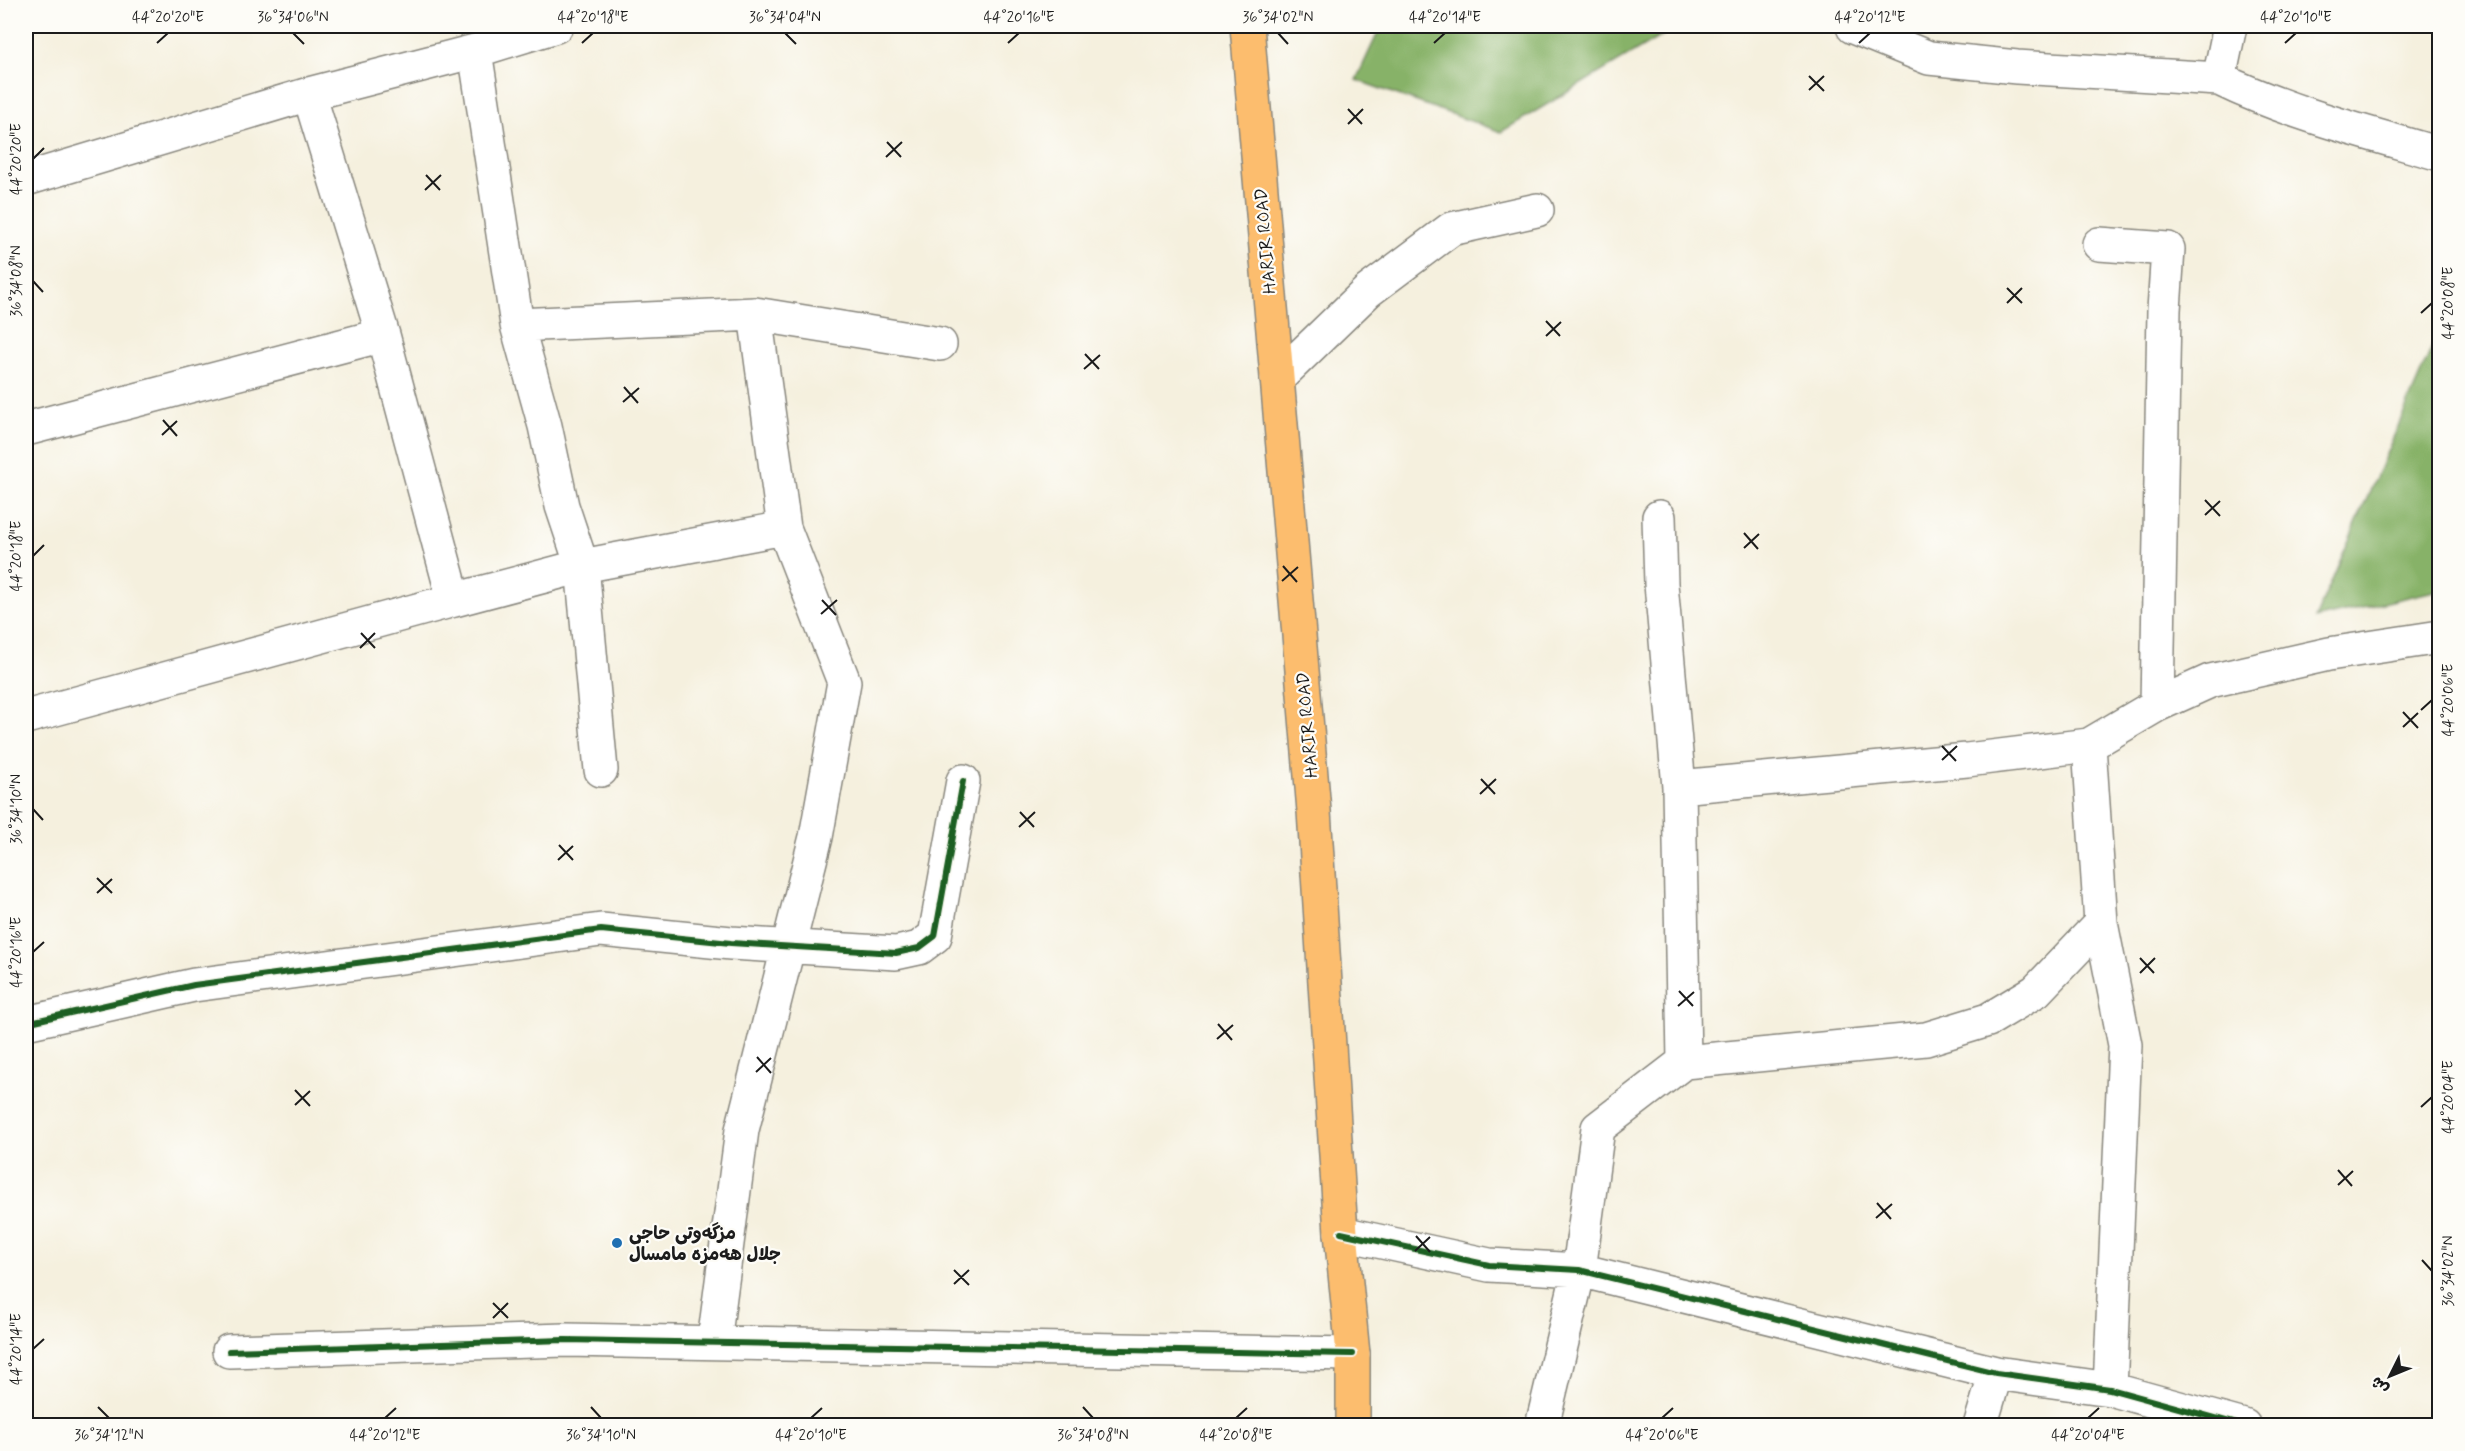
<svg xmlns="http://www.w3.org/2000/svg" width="2465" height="1451" font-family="Mynerve,'Playpen Sans Arabic',sans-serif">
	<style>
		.forest { fill: #87b268; stroke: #526742; stroke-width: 1.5 }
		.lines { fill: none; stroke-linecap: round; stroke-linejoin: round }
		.minor-casing { stroke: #88867d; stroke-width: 36 }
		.major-casing { stroke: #88867d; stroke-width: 36 }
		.minor { stroke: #fff; stroke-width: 33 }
		.major { stroke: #fcbd6e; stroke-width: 33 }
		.cycleway-casing { stroke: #fdfcf7; stroke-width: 10 }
		.cycleway { stroke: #1b5e20; stroke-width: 6 }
		.ticks { fill: none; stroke: #1c1c1c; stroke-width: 2 }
		.poi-dot { fill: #1f6fb2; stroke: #fdfcf7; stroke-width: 2 }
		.labels { text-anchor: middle; stroke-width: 4.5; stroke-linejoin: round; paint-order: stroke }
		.street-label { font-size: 18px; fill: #1c1c1c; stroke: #fdfcf7 }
		.poi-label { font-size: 18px; font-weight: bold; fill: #1c1c1c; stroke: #fdfcf7; text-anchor: start }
		.neatline { fill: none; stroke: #1c1c1c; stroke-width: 2 }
		.ticks-label { font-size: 15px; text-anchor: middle; fill: #1c1c1c }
	</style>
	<rect width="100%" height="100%" fill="#fdfcf7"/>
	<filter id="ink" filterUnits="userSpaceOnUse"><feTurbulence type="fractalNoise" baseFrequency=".0167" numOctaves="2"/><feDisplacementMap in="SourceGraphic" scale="12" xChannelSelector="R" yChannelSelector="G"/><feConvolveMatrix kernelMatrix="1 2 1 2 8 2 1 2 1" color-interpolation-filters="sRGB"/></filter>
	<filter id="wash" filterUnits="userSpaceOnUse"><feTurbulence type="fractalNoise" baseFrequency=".008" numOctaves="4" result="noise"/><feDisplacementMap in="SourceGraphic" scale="24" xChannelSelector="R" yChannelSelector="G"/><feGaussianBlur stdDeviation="1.35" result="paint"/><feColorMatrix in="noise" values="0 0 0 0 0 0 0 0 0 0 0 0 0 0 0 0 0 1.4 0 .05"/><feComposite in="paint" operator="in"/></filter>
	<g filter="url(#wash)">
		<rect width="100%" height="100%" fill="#f5f0de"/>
		<path class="forest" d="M1381,26H1678L1501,132L1356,80Z
			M2439,331V590L2315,619Z"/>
	</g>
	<g filter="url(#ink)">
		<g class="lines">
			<defs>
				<path id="minor" d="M556,26L475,51L517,325L545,426L562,506L582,566L601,770
					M1853,26V27L1929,58L2017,67L2219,79
					M2230,26L2219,79C2289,113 2364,132 2440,154
					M309,94L383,335L454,600L582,566L784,528
					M26,179L309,94L475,51
					M2099,244L2168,249L2164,310L2157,705
					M517,325L755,314L940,344
					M1277,379L1368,291L1451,229L1537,210
					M26,429L383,335
					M1659,517L1661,584L1679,787L1684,1062
					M26,717L454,600
					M2089,745L2101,923L2125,1045L2110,1389
					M1679,787L1967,760L2089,745L2157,705L2210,681L2329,654L2440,637
					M26,1023L194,985L601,930L731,943L896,953L919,948L935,936L963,781
					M1341,1233L1489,1265L1579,1270L1996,1373L2110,1389L2244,1426
					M714,1342L742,1130L816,837L844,682L784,528L755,314
					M229,1351L565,1340L1353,1354
					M1542,1426L1579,1270L1598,1128L1684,1062L1926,1039L1988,1020L2036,991L2101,923
					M1980,1426L1996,1373"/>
				<path id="major" d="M1247,26L1314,811L1341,1233L1353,1354V1426"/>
			</defs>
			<use href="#minor" class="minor-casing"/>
			<use href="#major" class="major-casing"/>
			<use href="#minor" class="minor"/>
			<use href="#major" class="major"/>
			<defs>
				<path id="cycleway" d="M26,1023L194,985L601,930L731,943L896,953L919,948L935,936L963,781
					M1341,1233L1489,1265L1579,1270L1996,1373L2110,1389L2244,1426
					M229,1351L565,1340L1353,1354"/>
			</defs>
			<use href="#cycleway" class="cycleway-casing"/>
			<use href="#cycleway" class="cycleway"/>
		</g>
	</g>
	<path class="ticks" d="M293,33L304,44M785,33L796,44M1278,33L1288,44M157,43L168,33M582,43L593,33M1008,43L1019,33M1434,43L1445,33M1859,43L1870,33M2285,43L2296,33M1809,76L1824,91M1809,90L1824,76M1348,109L1362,124M1348,124L1363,109M887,142L901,157M886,157L902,142M33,159L44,148M426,175L440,190M425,190L441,175M33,281L43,292M2007,288L2022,303M2007,303L2022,288M2421,313L2432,303M1546,321L1560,336M1546,336L1561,322M1085,354L1099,369M1084,369L1100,355M624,387L638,403M623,402L639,388M163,420L177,436M162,435L177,421M2205,500L2220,516M2205,515L2220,501M1744,533L1758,549M1744,548L1759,534M33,556L44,545M1283,566L1297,582M1282,581L1298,567M822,600L836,615M821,614L837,600M361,633L375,648M360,648L375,633M2421,710L2432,700M2403,712L2418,728M2403,727L2418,713M1942,746L1956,761M1942,760L1957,746M1481,779L1495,794M1480,794L1496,779M33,809L43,820M1020,812L1034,827M1019,827L1035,812M559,845L573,860M558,860L573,846M97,878L112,893M97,893L112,879M33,952L44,942M2140,958L2154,973M2140,973L2155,958M1679,991L1693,1006M1678,1006L1694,992M1218,1024L1232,1040M1217,1039L1233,1025M757,1057L771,1073M756,1072L771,1058M295,1090L310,1106M295,1105L310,1091M2421,1107L2432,1097M2338,1170L2352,1186M2338,1185L2353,1171M1877,1203L1891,1219M1876,1218L1892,1204M1416,1236L1430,1252M1415,1251L1430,1237M2422,1260L2432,1271M954,1270L969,1285M954,1284L969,1270M493,1303L508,1318M493,1318L508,1303M33,1349L44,1339M98,1407L109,1418M591,1407L601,1418M1083,1407L1093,1418M385,1418L396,1408M811,1418L822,1408M1236,1418L1247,1408M1662,1418L1673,1408M2088,1418L2099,1408"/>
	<circle class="poi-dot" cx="617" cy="1243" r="6"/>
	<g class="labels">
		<g class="street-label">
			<text transform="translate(1265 241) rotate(-95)" y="6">HARIR ROAD</text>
			<text transform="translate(1307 725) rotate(-95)" y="6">HARIR ROAD</text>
		</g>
		<g class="poi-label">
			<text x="629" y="1239">مزگەوتی حاجی<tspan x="629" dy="21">جلال هەمزە مامسال</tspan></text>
		</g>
	</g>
	<rect width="2465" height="1451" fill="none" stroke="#fdfcf7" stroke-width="66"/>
	<g transform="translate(2390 1376) rotate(227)" stroke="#fdfcf7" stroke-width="4.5" paint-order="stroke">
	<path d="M0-4.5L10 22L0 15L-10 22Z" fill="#1c1c1c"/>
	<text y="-9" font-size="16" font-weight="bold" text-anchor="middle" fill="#1c1c1c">ش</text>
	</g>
	<rect x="33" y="33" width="2399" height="1385" class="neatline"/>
	<g class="ticks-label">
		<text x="168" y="22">44°20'20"E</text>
		<text x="293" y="22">36°34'06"N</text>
		<text x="593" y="22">44°20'18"E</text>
		<text x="785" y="22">36°34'04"N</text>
		<text x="1019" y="22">44°20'16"E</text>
		<text x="1278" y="22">36°34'02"N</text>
		<text x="1445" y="22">44°20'14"E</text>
		<text x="1870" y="22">44°20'12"E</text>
		<text x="2296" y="22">44°20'10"E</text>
		<text transform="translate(16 159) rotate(-90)" y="5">44°20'20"E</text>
		<text transform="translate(16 281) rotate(-90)" y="5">36°34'08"N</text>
		<text transform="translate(2448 303) rotate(-90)" y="5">44°20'08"E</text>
		<text transform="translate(16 556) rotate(-90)" y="5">44°20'18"E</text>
		<text transform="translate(2448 700) rotate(-90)" y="5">44°20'06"E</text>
		<text transform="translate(16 809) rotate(-90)" y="5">36°34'10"N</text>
		<text transform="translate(16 952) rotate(-90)" y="5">44°20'16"E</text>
		<text transform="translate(2448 1097) rotate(-90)" y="5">44°20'04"E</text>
		<text transform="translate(2448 1271) rotate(-90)" y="5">36°34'02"N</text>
		<text transform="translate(16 1349) rotate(-90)" y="5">44°20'14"E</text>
		<text x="109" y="1440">36°34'12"N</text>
		<text x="385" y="1440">44°20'12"E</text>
		<text x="601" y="1440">36°34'10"N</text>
		<text x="811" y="1440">44°20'10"E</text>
		<text x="1093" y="1440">36°34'08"N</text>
		<text x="1236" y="1440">44°20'08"E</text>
		<text x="1662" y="1440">44°20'06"E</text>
		<text x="2088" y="1440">44°20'04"E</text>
	</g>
</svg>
